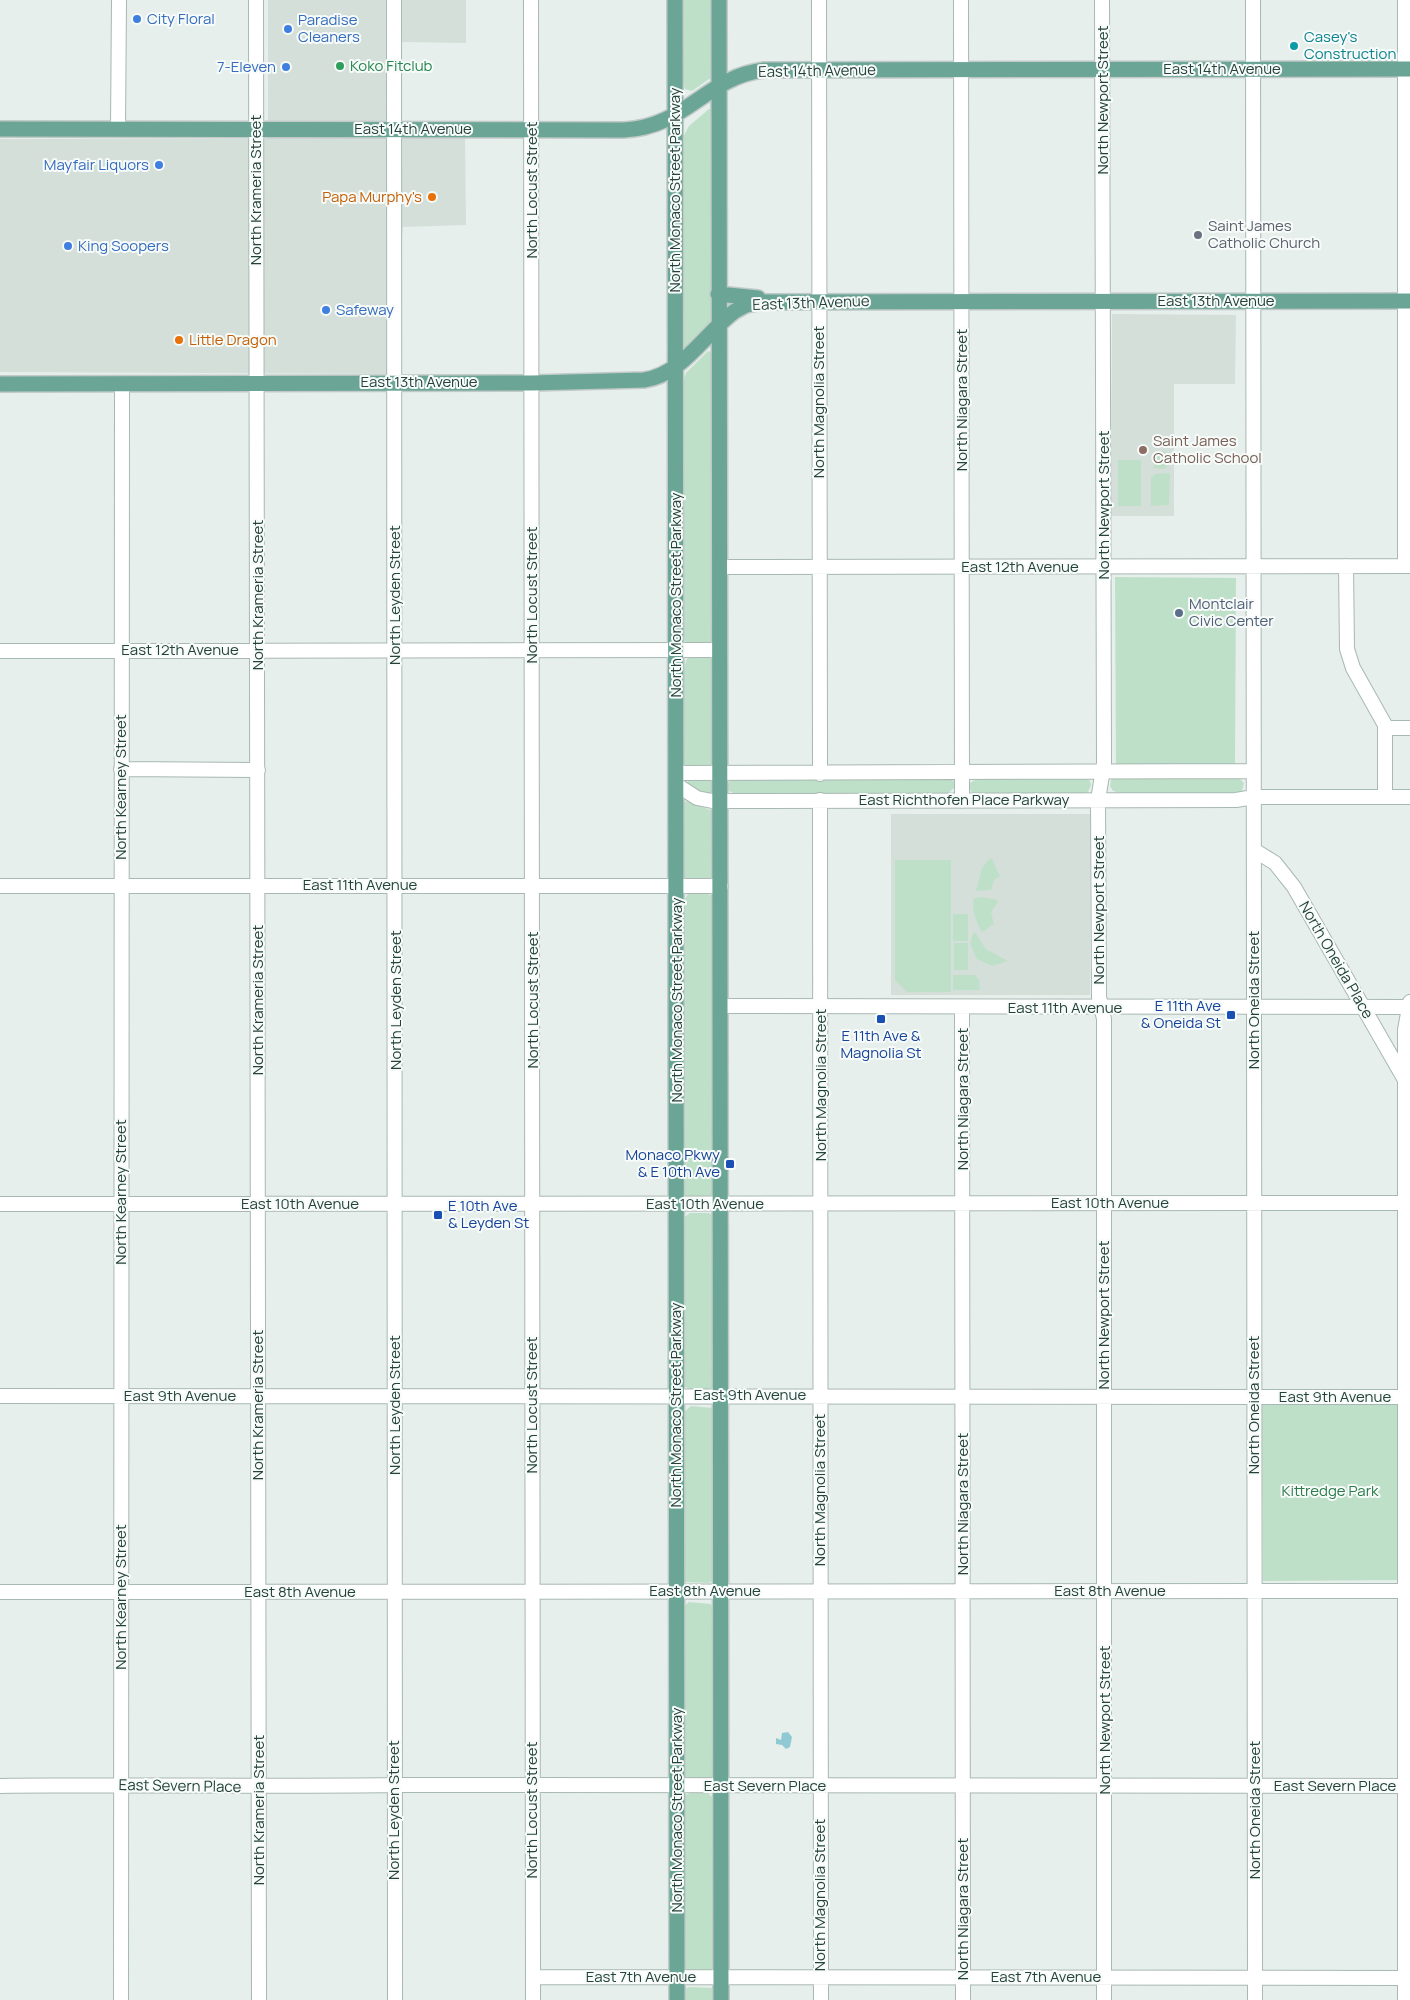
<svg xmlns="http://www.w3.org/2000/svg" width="1410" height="2000" font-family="Manrope,sans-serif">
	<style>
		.built { fill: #d4dfda }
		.green { fill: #bfe0c8 }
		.water { fill: #8ec9d4 }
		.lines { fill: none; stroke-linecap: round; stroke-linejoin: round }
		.minor-casing { stroke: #a8b8b2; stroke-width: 16 }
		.major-casing { stroke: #c2cac8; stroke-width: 18 }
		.minor { stroke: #fff; stroke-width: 14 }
		.major { stroke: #6aa596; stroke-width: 15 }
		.shop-dot { fill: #3f7fe0; stroke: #f7fbf9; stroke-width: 2 }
		.culture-dot { fill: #0f9aa8; stroke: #f7fbf9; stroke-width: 2 }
		.leisure-dot { fill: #2e9e5b; stroke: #f7fbf9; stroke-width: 2 }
		.food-dot { fill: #e8710a; stroke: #f7fbf9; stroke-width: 2 }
		.worship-dot { fill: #6b7280; stroke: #f7fbf9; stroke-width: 2 }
		.education-dot { fill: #8d6e63; stroke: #f7fbf9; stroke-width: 2 }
		.service-dot { fill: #5c6f8a; stroke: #f7fbf9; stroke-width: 2 }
		.transit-dot { fill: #1a4fb4; stroke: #f7fbf9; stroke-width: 2 }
		.labels { text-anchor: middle; stroke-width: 4; stroke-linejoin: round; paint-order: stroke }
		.shop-label { font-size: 15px; fill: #366cbe; stroke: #f7fbf9; text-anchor: start }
		.culture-label { font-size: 15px; fill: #0d838f; stroke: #f7fbf9; text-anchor: start }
		.leisure-label { font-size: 15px; fill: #27864d; stroke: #f7fbf9; text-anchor: start }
		.street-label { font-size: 15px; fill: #24423a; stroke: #f7fbf9 }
		.food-label { font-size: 15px; fill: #c56008; stroke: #f7fbf9; text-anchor: end }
		.worship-label { font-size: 15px; fill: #5b616d; stroke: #f7fbf9; text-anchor: start }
		.education-label { font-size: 15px; fill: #785e54; stroke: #f7fbf9; text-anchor: start }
		.service-label { font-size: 15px; fill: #4e5e75; stroke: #f7fbf9; text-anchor: start }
		.transit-label { font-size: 15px; fill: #164399; stroke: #f7fbf9; text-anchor: end }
		.park-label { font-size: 15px; fill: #2d7a4b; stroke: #f7fbf9 }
	</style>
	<rect width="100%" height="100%" fill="#e6efeb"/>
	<path class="built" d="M268,0H466V43L401,42L400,136H465L466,225L403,227L387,374L0,372V139H268Z
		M1112,314L1236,315L1235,384H1174V516H1111Z
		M891,814H1090V995H891Z"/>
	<path class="green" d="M681,0H714L712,77L692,91L685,89L682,80Z
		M709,109L712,110L714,321L687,348L684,346L683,137L689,126Z
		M708,351L715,354L712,643L690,644L686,643L683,634V384L686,373Z
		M1156,451H1164L1166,453L1167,467L1164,469L1154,468Z
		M1118,460H1141V506H1118Z
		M1170,473L1169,505L1151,506V478L1155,474Z
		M1115,577L1236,578L1235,764H1116Z
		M689,656L712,657L713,763L709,767L684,766L682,764C682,745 678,666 689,656Z
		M712,778L714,792L711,794L697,790L688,783L687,780Z
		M950,778L954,782V788L947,794H735L729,791L727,786L731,779Z
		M978,778H1085L1090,781L1091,785L1088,792L1083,794H978L972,793L969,788L970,783Z
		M1116,778H1239L1244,783L1242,791L1238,794L1120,793L1113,791L1110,786L1111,780Z
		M686,801L713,811V878L710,879H686L683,877L682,806Z
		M990,858L992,859L1000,876L994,880L991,890L976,891L982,868Z
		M895,860H951V992H907L895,980Z
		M707,893L714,897L713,1196L688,1198L684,1196L683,1191V902L688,894Z
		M983,897L997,900L998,902L991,912L994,924L982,932C976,922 971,909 974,898Z
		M953,914H968V941H953Z
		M974,931L986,949L1008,961L992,966L977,959L970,944Z
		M954,943H968V970H954Z
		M953,975H975L979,980L980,990H953Z
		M690,1213H709L715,1217V1386C707,1392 689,1392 682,1384V1219Z
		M1398,1401L1399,1580L1263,1581L1262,1402Z
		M691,1406L713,1408L714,1580L709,1583L685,1582L682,1578L684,1412Z
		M689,1602L711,1604L714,1612L713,1779H687L684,1776L683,1607Z
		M690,1793H708L713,1798V1972H686L683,1968V1800L684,1796Z
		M689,1987L714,1988L715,2000H684L685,1989Z"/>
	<path class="water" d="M788,1732L792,1737L790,1747L786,1749L782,1745L776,1744V1738L781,1740L782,1733Z"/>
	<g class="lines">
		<defs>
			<path id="minor" d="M256,0L259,2000
				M394,0L395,2000
				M531,0L533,2000
				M819,0L820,774
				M961,0L962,801
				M1102,0L1104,763L1098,800L1099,997L1104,1019V2000
				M1253,0L1255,2000
				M1405,0V566
				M118,129L119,0
				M1346,566L1347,649L1353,668L1385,725V797
				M721,567L1410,566
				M0,651L720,650
				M1385,728H1410
				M121,769L258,770
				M677,773L1254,771
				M677,785L697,798L712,801L1236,800L1254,797H1410
				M820,800L821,2000
				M1254,850L1275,863L1294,887L1405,1080
				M0,886H721
				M721,1006L1410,1007
				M962,1007L963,2000
				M0,1204L1410,1203
				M0,1396C470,1396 940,1397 1410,1397
				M0,1592L1410,1591
				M0,1786C131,1784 262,1787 393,1785L1410,1786
				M533,1977L1410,1978
				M121,2000L122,384
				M1405,2000V1030L1410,1002"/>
			<path id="major" d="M675,0L677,2000
				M719,0L721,2000
				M0,129L624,130C686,127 706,77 764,70L1410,69
				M718,294L758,298
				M0,384L532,383L644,380C682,375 705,333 735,311L746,305L763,302L1410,301"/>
		</defs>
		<use href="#minor" class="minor-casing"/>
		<use href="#major" class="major-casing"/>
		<use href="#minor" class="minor"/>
		<use href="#major" class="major"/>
	</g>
	<g class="shop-dot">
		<circle cx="137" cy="19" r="5"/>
		<circle cx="288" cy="29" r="5"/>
		<circle cx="286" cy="67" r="5"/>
		<circle cx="159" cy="165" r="5"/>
		<circle cx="68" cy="246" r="5"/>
		<circle cx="326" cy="310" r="5"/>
	</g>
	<circle class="culture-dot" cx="1294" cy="46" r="5"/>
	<circle class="leisure-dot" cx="340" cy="66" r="5"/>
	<g class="food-dot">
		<circle cx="432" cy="197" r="5"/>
		<circle cx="179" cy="340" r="5"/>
	</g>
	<circle class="worship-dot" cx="1198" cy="235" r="5"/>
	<circle class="education-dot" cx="1143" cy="450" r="5"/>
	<circle class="service-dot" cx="1179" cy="613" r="5"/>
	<g class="transit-dot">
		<rect x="1226" y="1010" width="10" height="10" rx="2.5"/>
		<rect x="876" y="1014" width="10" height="10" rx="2.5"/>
		<rect x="725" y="1159" width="10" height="10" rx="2.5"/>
		<rect x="433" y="1210" width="10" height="10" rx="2.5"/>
	</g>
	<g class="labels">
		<g class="shop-label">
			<text x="147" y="24">City Floral</text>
			<text x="298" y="25">Paradise<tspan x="298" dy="17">Cleaners</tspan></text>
			<text x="276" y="72" text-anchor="end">7-Eleven</text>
			<text x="149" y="170" text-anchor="end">Mayfair Liquors</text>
			<text x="78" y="251">King Soopers</text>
			<text x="336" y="315">Safeway</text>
		</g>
		<g class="culture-label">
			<text x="1304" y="42">Casey's<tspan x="1304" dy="17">Construction</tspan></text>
		</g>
		<g class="leisure-label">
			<text x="350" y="71">Koko Fitclub</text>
		</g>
		<g class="street-label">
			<text x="1222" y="74">East 14th Avenue</text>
			<text transform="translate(817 71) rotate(-1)" y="5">East 14th Avenue</text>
			<text transform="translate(1103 100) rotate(-90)" y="5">North Newport Street</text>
			<text x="413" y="134">East 14th Avenue</text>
			<text transform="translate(256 190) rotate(-90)" y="5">North Krameria Street</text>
			<text transform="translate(532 190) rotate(-90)" y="5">North Locust Street</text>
			<text transform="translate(675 190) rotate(-90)" y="5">North Monaco Street Parkway</text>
			<text x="1216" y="306">East 13th Avenue</text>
			<text transform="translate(811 303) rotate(-2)" y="5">East 13th Avenue</text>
			<text x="419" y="387">East 13th Avenue</text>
			<text transform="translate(962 400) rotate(-90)" y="5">North Niagara Street</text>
			<text transform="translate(819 402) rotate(-90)" y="5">North Magnolia Street</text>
			<text transform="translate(1104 505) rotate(-90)" y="5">North Newport Street</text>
			<text x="1020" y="572">East 12th Avenue</text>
			<text transform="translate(258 595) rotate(-90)" y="5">North Krameria Street</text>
			<text transform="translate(395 595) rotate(-90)" y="5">North Leyden Street</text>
			<text transform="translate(532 595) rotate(-90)" y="5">North Locust Street</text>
			<text transform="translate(676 595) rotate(-90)" y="5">North Monaco Street Parkway</text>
			<text x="180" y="655">East 12th Avenue</text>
			<text transform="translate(121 787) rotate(-90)" y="5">North Kearney Street</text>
			<text x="964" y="805">East Richthofen Place Parkway</text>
			<text x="360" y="890">East 11th Avenue</text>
			<text transform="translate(1099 910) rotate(-90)" y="5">North Newport Street</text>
			<text transform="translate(1336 960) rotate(60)" y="5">North Oneida Place</text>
			<text transform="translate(258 1000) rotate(-90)" y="5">North Krameria Street</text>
			<text transform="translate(396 1000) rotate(-90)" y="5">North Leyden Street</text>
			<text transform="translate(533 1000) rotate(-90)" y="5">North Locust Street</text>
			<text transform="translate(677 1000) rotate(-90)" y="5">North Monaco Street Parkway</text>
			<text transform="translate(1254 1000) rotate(-90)" y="5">North Oneida Street</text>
			<text x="1065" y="1013">East 11th Avenue</text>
			<text transform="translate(821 1085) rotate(-90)" y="5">North Magnolia Street</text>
			<text transform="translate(963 1099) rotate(-90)" y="5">North Niagara Street</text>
			<text transform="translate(121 1192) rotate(-90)" y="5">North Kearney Street</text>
			<text x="1110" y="1208">East 10th Avenue</text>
			<text x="300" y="1209">East 10th Avenue</text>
			<text x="705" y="1209">East 10th Avenue</text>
			<text transform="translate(1104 1315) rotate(-90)" y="5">North Newport Street</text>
			<text x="750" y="1400">East 9th Avenue</text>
			<text x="180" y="1401">East 9th Avenue</text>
			<text x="1335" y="1402">East 9th Avenue</text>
			<text transform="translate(258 1405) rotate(-90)" y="5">North Krameria Street</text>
			<text transform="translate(395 1405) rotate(-90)" y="5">North Leyden Street</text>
			<text transform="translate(532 1405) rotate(-90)" y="5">North Locust Street</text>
			<text transform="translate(676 1405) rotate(-90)" y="5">North Monaco Street Parkway</text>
			<text transform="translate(1254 1405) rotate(-90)" y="5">North Oneida Street</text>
			<text transform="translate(820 1490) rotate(-90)" y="5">North Magnolia Street</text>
			<text transform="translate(963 1504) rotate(-90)" y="5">North Niagara Street</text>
			<text x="705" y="1596">East 8th Avenue</text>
			<text x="1110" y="1596">East 8th Avenue</text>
			<text x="300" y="1597">East 8th Avenue</text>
			<text transform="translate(121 1597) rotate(-90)" y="5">North Kearney Street</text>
			<text transform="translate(1105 1720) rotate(-90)" y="5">North Newport Street</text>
			<text transform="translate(180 1786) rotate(1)" y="5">East Severn Place</text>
			<text x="765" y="1791">East Severn Place</text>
			<text x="1335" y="1791">East Severn Place</text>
			<text transform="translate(259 1810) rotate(-90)" y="5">North Krameria Street</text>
			<text transform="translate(394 1810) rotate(-90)" y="5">North Leyden Street</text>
			<text transform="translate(532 1810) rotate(-90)" y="5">North Locust Street</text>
			<text transform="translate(677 1810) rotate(-90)" y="5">North Monaco Street Parkway</text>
			<text transform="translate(1255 1810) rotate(-90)" y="5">North Oneida Street</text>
			<text transform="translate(820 1895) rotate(-90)" y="5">North Magnolia Street</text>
			<text transform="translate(963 1909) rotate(-90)" y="5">North Niagara Street</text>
			<text x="641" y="1982">East 7th Avenue</text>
			<text x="1046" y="1982">East 7th Avenue</text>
		</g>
		<g class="food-label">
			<text x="422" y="202">Papa Murphy's</text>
			<text x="189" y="345" text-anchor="start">Little Dragon</text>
		</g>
		<g class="worship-label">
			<text x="1208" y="231">Saint James<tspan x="1208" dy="17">Catholic Church</tspan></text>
		</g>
		<g class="education-label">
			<text x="1153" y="446">Saint James<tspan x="1153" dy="17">Catholic School</tspan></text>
		</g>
		<g class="service-label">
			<text x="1189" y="609">Montclair<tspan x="1189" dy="17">Civic Center</tspan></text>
		</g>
		<g class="transit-label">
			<text x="1221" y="1011">E 11th Ave<tspan x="1221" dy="17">&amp; Oneida St</tspan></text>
			<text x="881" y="1041" text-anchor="middle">E 11th Ave &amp;<tspan x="881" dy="17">Magnolia St</tspan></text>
			<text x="720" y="1160">Monaco Pkwy<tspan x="720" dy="17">&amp; E 10th Ave</tspan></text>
			<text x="448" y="1211" text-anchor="start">E 10th Ave<tspan x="448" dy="17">&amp; Leyden St</tspan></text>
		</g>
		<g class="park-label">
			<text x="1330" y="1496">Kittredge Park</text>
		</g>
	</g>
</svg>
